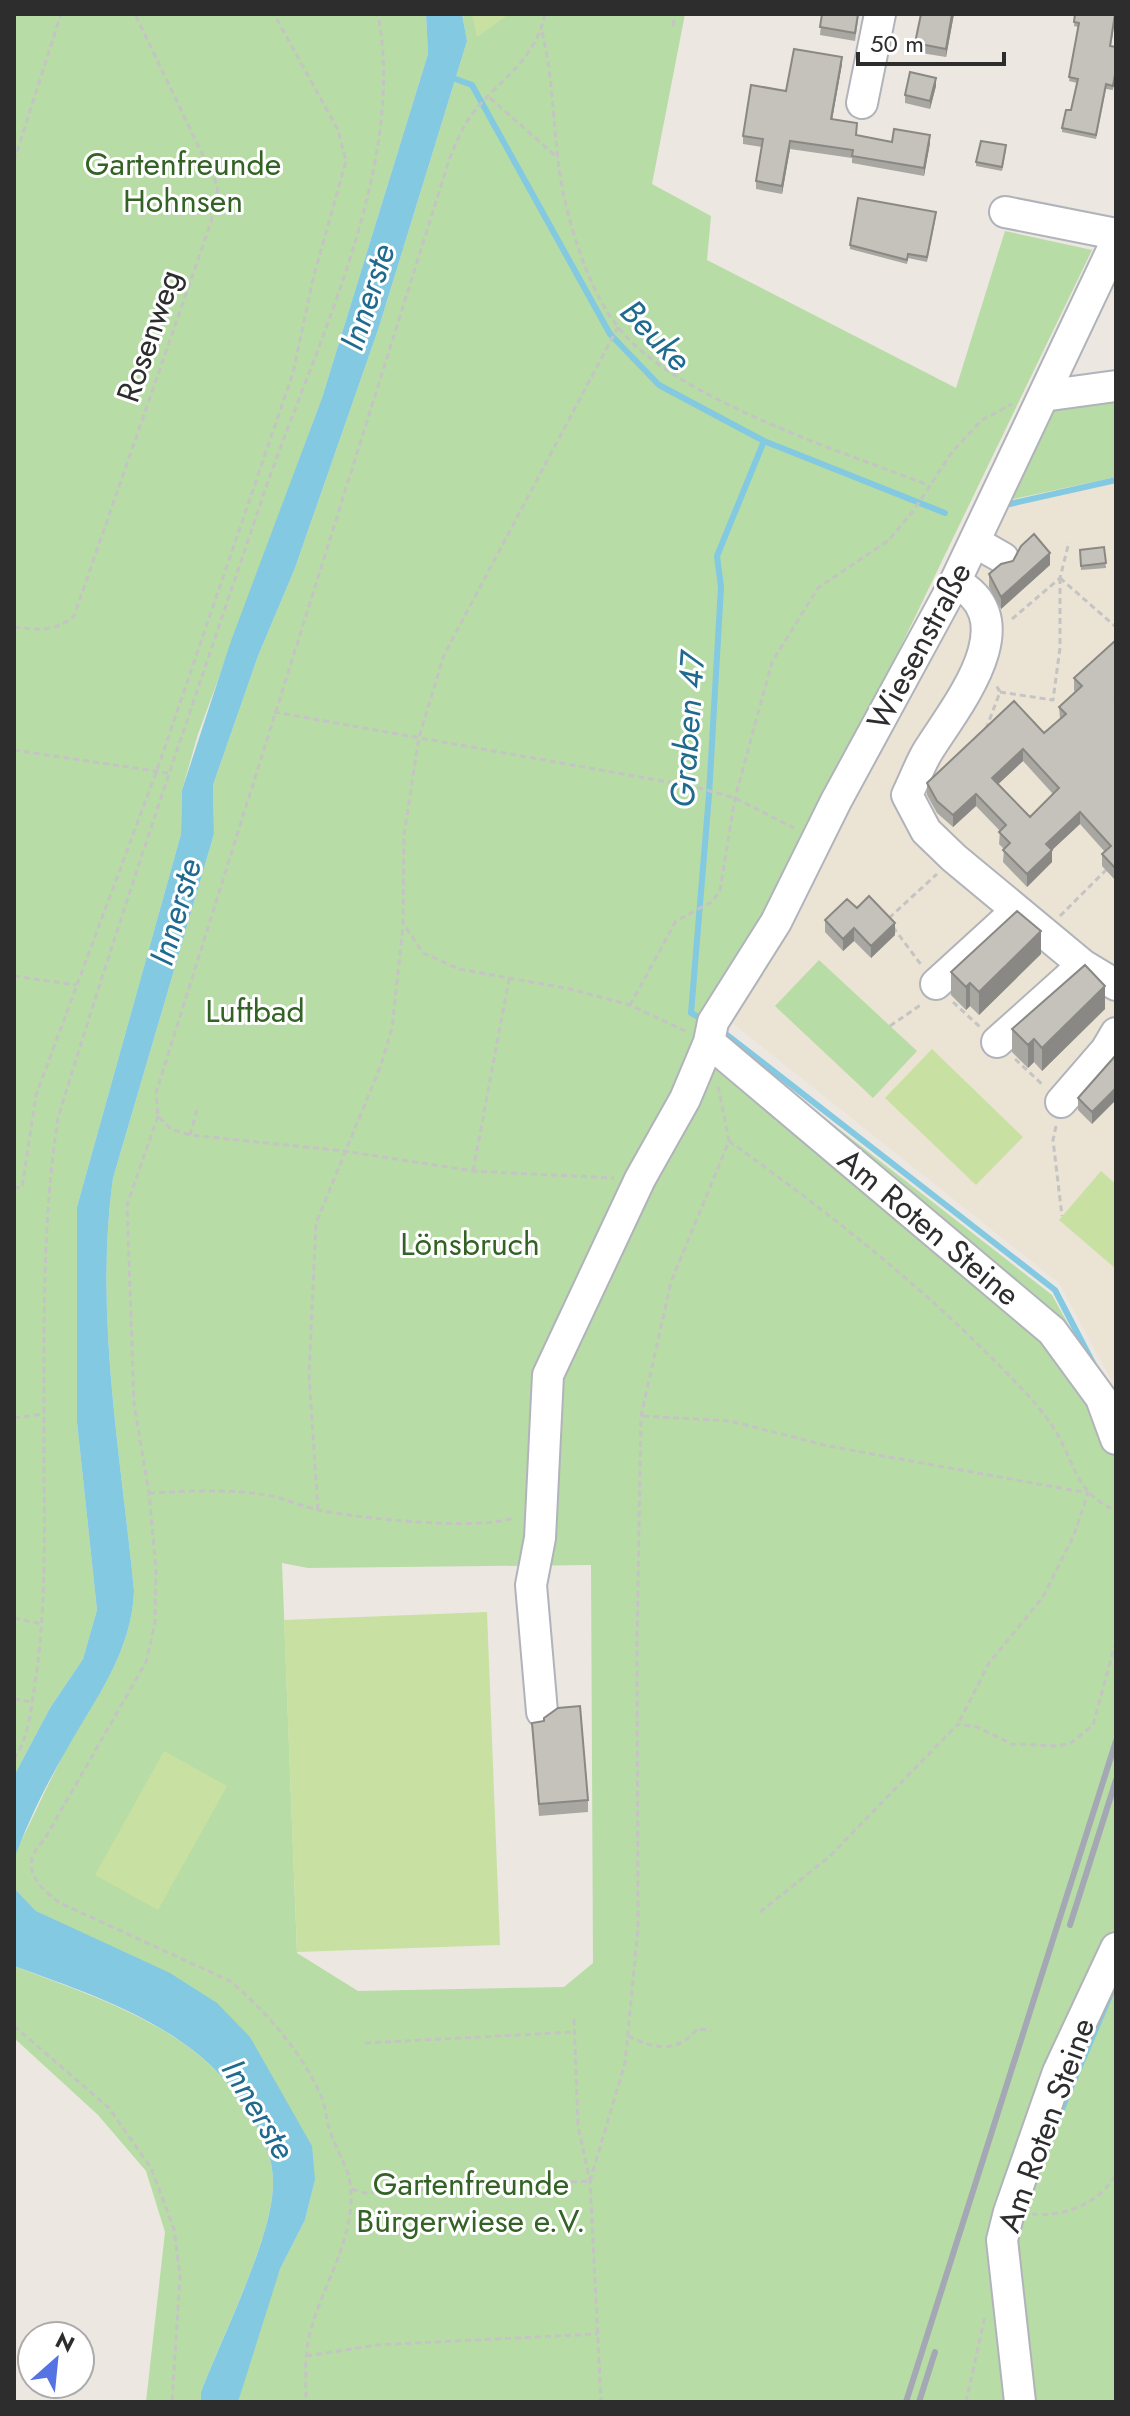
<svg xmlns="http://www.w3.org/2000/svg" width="1130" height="2416" font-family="Jost,sans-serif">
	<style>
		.education { fill: #ebe3d3 }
		.green { fill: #b8dca5; fill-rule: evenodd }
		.pitch { fill: #c8e1a2 }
		.water { fill: #82c9e1 }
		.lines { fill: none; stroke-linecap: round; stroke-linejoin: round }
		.stream { stroke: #82c9e1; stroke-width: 6 }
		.minor-casing { stroke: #b1b3bb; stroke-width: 34 }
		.path { stroke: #c4c4c4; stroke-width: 3; stroke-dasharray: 6 4; stroke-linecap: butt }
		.minor { stroke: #fff; stroke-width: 30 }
		.rail { stroke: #a4a7b4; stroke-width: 6 }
		.wall { fill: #a9a7a2; fill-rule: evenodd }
		.shaded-wall { fill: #8a8884 }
		.building { fill: #c5c2bc; stroke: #8a8884; stroke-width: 2; fill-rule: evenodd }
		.labels { text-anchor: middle; stroke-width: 6; stroke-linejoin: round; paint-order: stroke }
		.park-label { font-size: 32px; fill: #326224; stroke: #fff }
		.street-label { font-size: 32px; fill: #2d2d2d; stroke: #fff }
		.water-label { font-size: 34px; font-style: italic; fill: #1f6a8f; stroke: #fff }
	</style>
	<rect width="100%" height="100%" fill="#ece7e1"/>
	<path class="education" d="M1116,477V1389L1059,1283L731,1022L1000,502Z"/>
	<path class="green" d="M14,14H426L428,54L322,398L198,734L182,790L181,834L77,1207V1422L97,1610L83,1659L50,1708L14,1776Z
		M462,14H685L652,184L711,216L707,260L956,388L1005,231L1092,250L778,901L703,1023L1052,1295L1116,1410V2402H238L259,2327L280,2269L305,2220L315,2180L100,1942L36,1911L14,1888V1860L19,1845C35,1814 49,1781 66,1750C95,1699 132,1652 134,1591C121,1455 94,1314 113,1178L214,834L213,785L258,656L295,568L379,327L467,41ZM282,1563L308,1568L591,1565L593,1963L564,1987L358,1991L297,1953Z
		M1116,393V477L1000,502L1045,405Z
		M819,960L917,1051L873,1098L775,1006Z
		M14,1966C102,2000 201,2029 251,2116C263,2138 274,2159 273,2185C272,2238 221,2339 201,2392V2402H146L165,2232L146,2171L98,2115L14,2038Z"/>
	<path class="pitch" d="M472,14H509L477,37Z
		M932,1049L1023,1137L976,1185L885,1098Z
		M1101,1171L1116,1184V1269L1059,1220Z
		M487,1612L500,1945L297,1952L284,1620Z
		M164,1751L227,1786L158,1910L95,1875Z"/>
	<path class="water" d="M426,14H462L467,41L379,327L295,568L258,656L213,785L214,834L113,1178C94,1314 121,1455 134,1591C132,1651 96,1698 67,1749C47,1783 27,1823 14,1860V1776L50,1708L83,1659L97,1610L77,1422V1207L181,834L182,790L231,641L322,398L428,54Z
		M14,1888L36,1911L170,1973L217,2003L250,2037L312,2146L315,2180L305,2220L280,2269L238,2402H201V2392C221,2339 272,2239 273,2185C274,2159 263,2138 251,2116C202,2030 102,1998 14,1966Z"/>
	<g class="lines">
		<path class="stream" d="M450,77L472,85L610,334L659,385L764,441L945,513
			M1005,505L1116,480
			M704,1020L691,1013L709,795L721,587L717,556L764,441
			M722,1031L1055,1290L1094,1365
			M1052,2132L1115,1984"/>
		<defs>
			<path id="minor" d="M862,103L880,14
				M1005,212L1116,234
				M1043,396L1116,386
				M975,542L1003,558
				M955,582C1028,620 956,706 928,751C920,764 914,781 907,795L926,831L954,858L1083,965L1116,985
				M936,984L1016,911
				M709,1042L1052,1331L1101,1398L1116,1439
				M997,1042L1083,965
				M1061,1102L1106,1050L1116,1033
				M542,1712L531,1585L540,1538L548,1375L640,1179L685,1099L709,1042L713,1022L776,922L836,801L955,582L1116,242
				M1020,2402L1002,2240L1009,2212L1058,2072L1116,1948"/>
		</defs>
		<use href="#minor" class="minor-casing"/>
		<path class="path" d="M545,14C535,61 500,79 473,113C463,125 457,142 450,157L156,1093L158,1116L171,1129L190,1135L344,1151L473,1171L614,1178
			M673,26L675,14
			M542,32C556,89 552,148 566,205C576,246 592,294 618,327C673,398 843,452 928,485
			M490,98L558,158
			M14,161L61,14
			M618,327L444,655L419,737L404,835L403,923L423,953L459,969L570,989L630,1005L685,1031
			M1060,578L1116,627
			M1012,619L1060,578L1069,542
			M14,627C39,630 55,632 74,616L211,222L218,187L135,14
			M1000,692L1053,700L1060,648V578
			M274,712L696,787L735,798L794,828
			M986,729L1000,692L996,685
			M14,750L168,773
			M1060,916L1106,870
			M889,918L937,874
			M893,927L922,966
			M14,976L76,985
			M953,1002L980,1027
			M630,1005L676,921L713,901L720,890L735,798L772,662L818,588L889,540L914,510L952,452L982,420L1012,404
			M890,1026L922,1004
			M1015,1059L1044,1086
			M158,1116L127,1205L134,1404L149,1493L156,1569L155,1623L146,1662L44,1840C18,1866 36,1885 60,1903L230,1981C265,2010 303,2054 321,2096C326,2107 326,2120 330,2131C342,2165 355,2172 350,2213C345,2253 322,2290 311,2329C304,2352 306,2378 306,2402
			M1056,1126L1053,1140L1062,1216
			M190,1135L198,1106
			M729,1141C832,1215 934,1295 1021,1388C1036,1403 1056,1428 1064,1447C1076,1474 1085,1499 1116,1510
			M473,1171L509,979
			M14,1187L22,1188L36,1095L157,770L293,373L313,279L346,161L338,130L274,14
			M643,1416L730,1421L828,1446L1088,1493L1074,1535L1043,1597L989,1663L958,1724
			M14,1418L44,1414
			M149,1493C186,1491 223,1489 260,1494C280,1496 299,1506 319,1510C356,1518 483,1532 515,1517
			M318,1510L309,1375L316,1223L381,1065L392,1028L403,926
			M14,1618L42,1624
			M14,1699L32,1702
			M14,1759C29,1736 31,1710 35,1683C49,1592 43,1501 44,1410C44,1312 43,1214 58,1118C121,911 192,707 261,502C310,355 408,170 378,14
			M760,1912L829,1857L958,1724L977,1727L1012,1744L1058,1746L1071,1743L1093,1725L1116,1641
			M574,2019L578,2126L590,2181L601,2402
			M14,2026L109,2108L151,2168L174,2229L180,2276L172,2402
			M628,2036C655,2049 676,2054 697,2029L711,2030
			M365,2043L575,2032
			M590,2181L625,2063L638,1928L637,1641L641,1416L671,1282L729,1141L718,1086
			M352,2189L364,2193L590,2181
			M1032,2214C1065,2217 1098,2204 1116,2175
			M306,2356L377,2345L597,2334
			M966,2402L985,2316"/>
		<use href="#minor" class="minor"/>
		<path class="rail" d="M1070,1925L1116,1780
			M906,2402L1116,1741
			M919,2402L935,2352"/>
	</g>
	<path class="wall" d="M822,14H859L855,41L820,35Z
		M921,14H954L946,57L915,52V43Z
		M1075,14H1116L1111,46L1116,47L1113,90L1106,89L1096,139L1062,132V128L1071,110L1077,83L1069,81L1078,27L1074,26Z
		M842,64L832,119L857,131V135L892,142L930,143L924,176L852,163V158L790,149L782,194L756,189V181L762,147L743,144V136L786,91Z
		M936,86L930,109L905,103V95Z
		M1006,150L1002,171L976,166V162Z
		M936,216L927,262L908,258L907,264L850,249V245Z
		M1104,547L1106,568L1081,570L1080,550Z
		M1050,565L1001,609L989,587V574Z
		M1116,640V881L1102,866V854L1105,852L1080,824L1052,850V862L1027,887L1003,862L1004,849L999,844L1000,831L976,806L953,827L937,813L927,795V783L1044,733L1060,719L1059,707L1075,692L1074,690V678ZM1023,761L1053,794L1030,817L998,784Z
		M857,908L895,935L871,958L854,941L843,951L825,932V920Z
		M1041,954L979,1015L970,1006L966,1010L951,995V972Z
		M1105,1009L1042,1071L1034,1062L1028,1068L1012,1052V1029Z
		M1109,1062L1092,1124L1078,1110V1098Z
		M544,1721L588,1800V1812L539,1816L532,1723Z"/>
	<path class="shaded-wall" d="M952,14H954L946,57V49Z
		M842,57V64L831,126V119Z
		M936,78V86L930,109V101Z
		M930,135V143L924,176V168Z
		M790,141V149L782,194V186Z
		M1050,553V565L1001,609V597Z
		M1023,749V761L992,790V778Z
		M976,794V806L953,827V815Z
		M1080,812V824L1052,850V862L1027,887V874L1046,844Z
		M895,923V935L871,958V946Z
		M854,928V941L843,951V939Z
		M1041,931V954L979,1015V992Z
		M970,983V1006L966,1010V987Z
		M1105,986V1009L1042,1071V1048Z
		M1034,1039V1062L1028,1068V1045Z
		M1116,1088V1100L1092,1124V1112Z"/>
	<path class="building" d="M822,14H858L855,33L820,27Z
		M921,14H952L946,49L915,43Z
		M1075,14H1115L1110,46L1116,47V69L1113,86L1106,84L1096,135L1062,128L1066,110H1071L1078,79L1069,77L1079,23L1074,22Z
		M794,49L842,57L831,119L857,123L856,135L892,142L894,129L930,135L924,168L852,156L853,150L790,141L782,186L756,181L763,139L743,136L751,85L786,91Z
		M910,72L936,78L930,101L905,95Z
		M981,141L1006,145L1002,167L976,162Z
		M858,198L936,212L927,257L908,254L907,260L850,245Z
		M1034,534L1050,553L1001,597L989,574L1001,564L1013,561L1021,546Z
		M1104,547L1106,563L1081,566L1080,550Z
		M1116,640V702L1115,703L1116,704V869L1102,854L1111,846L1080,812L1046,844L1052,850L1027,874L1003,850L1010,843L999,832L1006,825L976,794L953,815L937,801L927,783L1014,701L1044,733L1066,714L1059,707L1082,686L1074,678ZM1023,749L1059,788L1030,817L992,778Z
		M869,896L895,923L871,946L854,928L843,939L825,920L847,899L857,908Z
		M1017,911L1041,931L979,992L970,983L966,987L951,972Z
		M1085,965L1105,986L1042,1048L1034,1039L1028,1045L1012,1029Z
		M1116,1055V1088L1092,1112L1078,1098Z
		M580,1706L588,1800L539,1804L532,1723L544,1721V1718L558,1708Z"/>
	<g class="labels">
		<g class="park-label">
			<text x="183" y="175">Gartenfreunde<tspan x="183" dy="37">Hohnsen</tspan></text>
			<text x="255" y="1022">Luftbad</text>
			<text x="470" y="1255">Lönsbruch</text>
			<text x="471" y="2195">Gartenfreunde<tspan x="471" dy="37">Bürgerwiese e.V.</tspan></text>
		</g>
		<g class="street-label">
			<text transform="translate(149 336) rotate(-71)" y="11">Rosenweg</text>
			<text transform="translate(919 646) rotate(-62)" y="11">Wiesenstraße</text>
			<text transform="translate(929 1227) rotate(40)" y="11">Am Roten Steine</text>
			<text transform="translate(1046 2125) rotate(-70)" y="11">Am Roten Steine</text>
		</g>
		<g class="water-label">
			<text transform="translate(367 297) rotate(-72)" y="12">Innerste</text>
			<text transform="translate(656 335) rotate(46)" y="12">Beuke</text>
			<text transform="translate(687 730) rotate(-86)" y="12">Graben 47</text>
			<text transform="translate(175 912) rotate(-74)" y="12">Innerste</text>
			<text transform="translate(259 2109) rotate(59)" y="12">Innerste</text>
		</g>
	</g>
	<rect width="1130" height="2416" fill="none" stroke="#2d2d2d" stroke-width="32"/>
	<g transform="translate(56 2360) rotate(27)"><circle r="38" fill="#ffffff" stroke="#ababab" stroke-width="2"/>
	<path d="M0-6L14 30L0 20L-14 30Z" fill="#5673e4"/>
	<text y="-12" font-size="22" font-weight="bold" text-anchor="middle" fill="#2d2d2d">N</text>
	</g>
	<path d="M858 52v12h146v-12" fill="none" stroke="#2d2d2d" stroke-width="4"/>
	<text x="870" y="52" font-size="24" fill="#2d2d2d" stroke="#ffffff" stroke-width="6" paint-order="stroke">50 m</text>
</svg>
